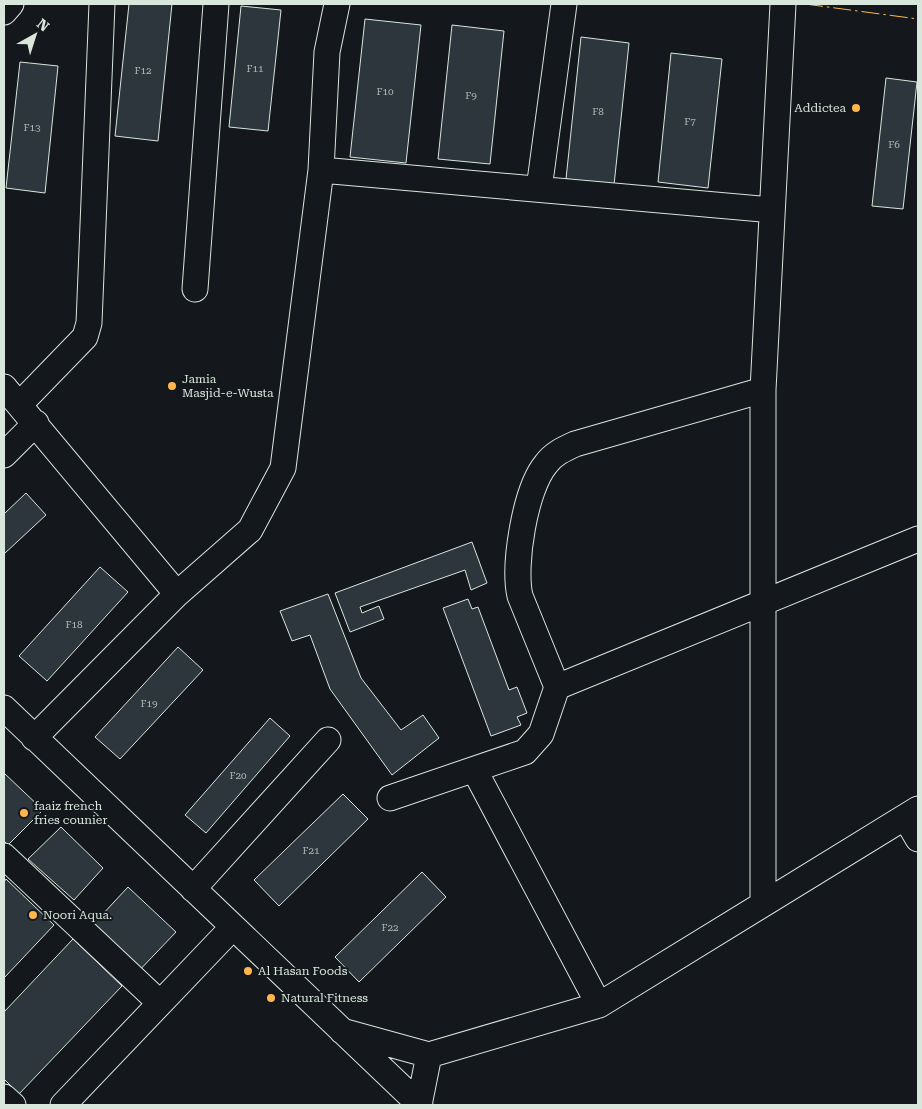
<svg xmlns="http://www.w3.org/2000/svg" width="922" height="1109" font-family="'Roboto Serif',serif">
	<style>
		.building { fill: #2c363c; stroke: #d8e6dc }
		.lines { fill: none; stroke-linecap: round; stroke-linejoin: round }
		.minor-casing { stroke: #d8e6dc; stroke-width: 27 }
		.minor { stroke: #14181c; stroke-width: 25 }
		.power { stroke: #ffb74d; stroke-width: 1; stroke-dasharray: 18 4 2.5 4; stroke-linecap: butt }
		.poi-dot { fill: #ffb74d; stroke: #14181c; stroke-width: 2 }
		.labels { text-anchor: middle; stroke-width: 4; stroke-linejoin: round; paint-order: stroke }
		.number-label { font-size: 10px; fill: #adbab4 }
		.poi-label { font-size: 12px; fill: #d8e6dc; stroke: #14181c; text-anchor: start }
	</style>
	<rect width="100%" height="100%" fill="#14181c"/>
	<path class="building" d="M129,4H172L158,141L115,136Z
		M241,6L281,10L268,131L229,127Z
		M365,19L421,25L406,163L350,157Z
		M452,25L504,31L490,164L438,159Z
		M581,37L629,43L614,185L566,179Z
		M671,53L722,59L708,188L658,182Z
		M20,62L58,66L45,193L6,188Z
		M886,78L917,82L903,209L872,206Z
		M26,493L46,515L4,554V514Z
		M472,542L487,583L471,590L465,570L360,607L362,613L379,606L384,619L350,632L335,593Z
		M100,567L128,592L47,681L19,656Z
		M328,594L361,678L401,730L423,715L439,738L392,775L330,689L310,635L292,641L280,611Z
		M468,599L472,609L478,607L509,690L517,687L527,713L517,717L521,725L491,736L443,608Z
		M178,647L203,670L120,759L95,737Z
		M270,718L290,736L206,833L185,815Z
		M4,773L43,810L8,845L4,841Z
		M343,794L368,819L279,906L254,880Z
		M61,827L103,868L74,900L28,859Z
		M422,872L446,897L359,982L335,957Z
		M6,879L54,925L4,978V882Z
		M128,887L176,932L134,976L87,931Z
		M73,939L122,986L19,1094L4,1079V1012Z"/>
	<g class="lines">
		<defs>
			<path id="minor" d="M4,12L11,4
				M321,170L772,210
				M539,189L564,4
				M195,289L216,4
				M4,387L177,594
				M20,404L85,337L89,323L102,4
				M4,455L36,423
				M557,687L520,596C513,565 525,489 546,464C553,454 564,449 575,444L763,390
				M4,708L420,1105
				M34,738L177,594L250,530L283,468L321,170L327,52L337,4
				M475,771L599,1005
				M390,798L525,752L541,734L557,687L918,539
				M905,817L918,839
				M4,856L160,1003
				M193,889L328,740
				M763,904V390L783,4
				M342,1031L429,1055L599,1005L918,809
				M4,1097L13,1105
				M63,1105L233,927
				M419,1105L429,1055"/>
		</defs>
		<use href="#minor" class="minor-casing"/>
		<use href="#minor" class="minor"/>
		<path class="power" d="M805,4L918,19"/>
	</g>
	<g class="poi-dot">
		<circle cx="856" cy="108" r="5"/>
		<circle cx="172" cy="386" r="5"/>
		<circle cx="24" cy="813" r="5"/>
		<circle cx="33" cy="915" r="5"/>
		<circle cx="248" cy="971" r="5"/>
		<circle cx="271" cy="998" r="5"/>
	</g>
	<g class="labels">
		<g class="number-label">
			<text x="255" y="72">F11</text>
			<text x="143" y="74">F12</text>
			<text x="385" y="95">F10</text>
			<text x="471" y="99">F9</text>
			<text x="598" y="115">F8</text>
			<text x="690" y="125">F7</text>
			<text x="32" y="131">F13</text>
			<text x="894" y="148">F6</text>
			<text x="74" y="628">F18</text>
			<text x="149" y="707">F19</text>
			<text x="238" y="779">F20</text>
			<text x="311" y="854">F21</text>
			<text x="390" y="931">F22</text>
		</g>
		<g class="poi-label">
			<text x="846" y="112" text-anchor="end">Addictea</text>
			<text x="182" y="383">Jamia<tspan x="182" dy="14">Masjid-e-Wusta</tspan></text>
			<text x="34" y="810">faaiz french<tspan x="34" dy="14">fries counier</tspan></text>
			<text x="43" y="919">Noori Aqua.</text>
			<text x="258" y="975">Al Hasan Foods</text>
			<text x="281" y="1002">Natural Fitness</text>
		</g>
	</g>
	<rect width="922" height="1109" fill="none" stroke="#d8e6dc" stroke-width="10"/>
	<g transform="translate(35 35) rotate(39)" stroke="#14181c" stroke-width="4" paint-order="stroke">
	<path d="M0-4L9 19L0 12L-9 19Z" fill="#d8e6dc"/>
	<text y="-8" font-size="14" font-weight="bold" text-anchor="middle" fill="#d8e6dc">N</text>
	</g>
</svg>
